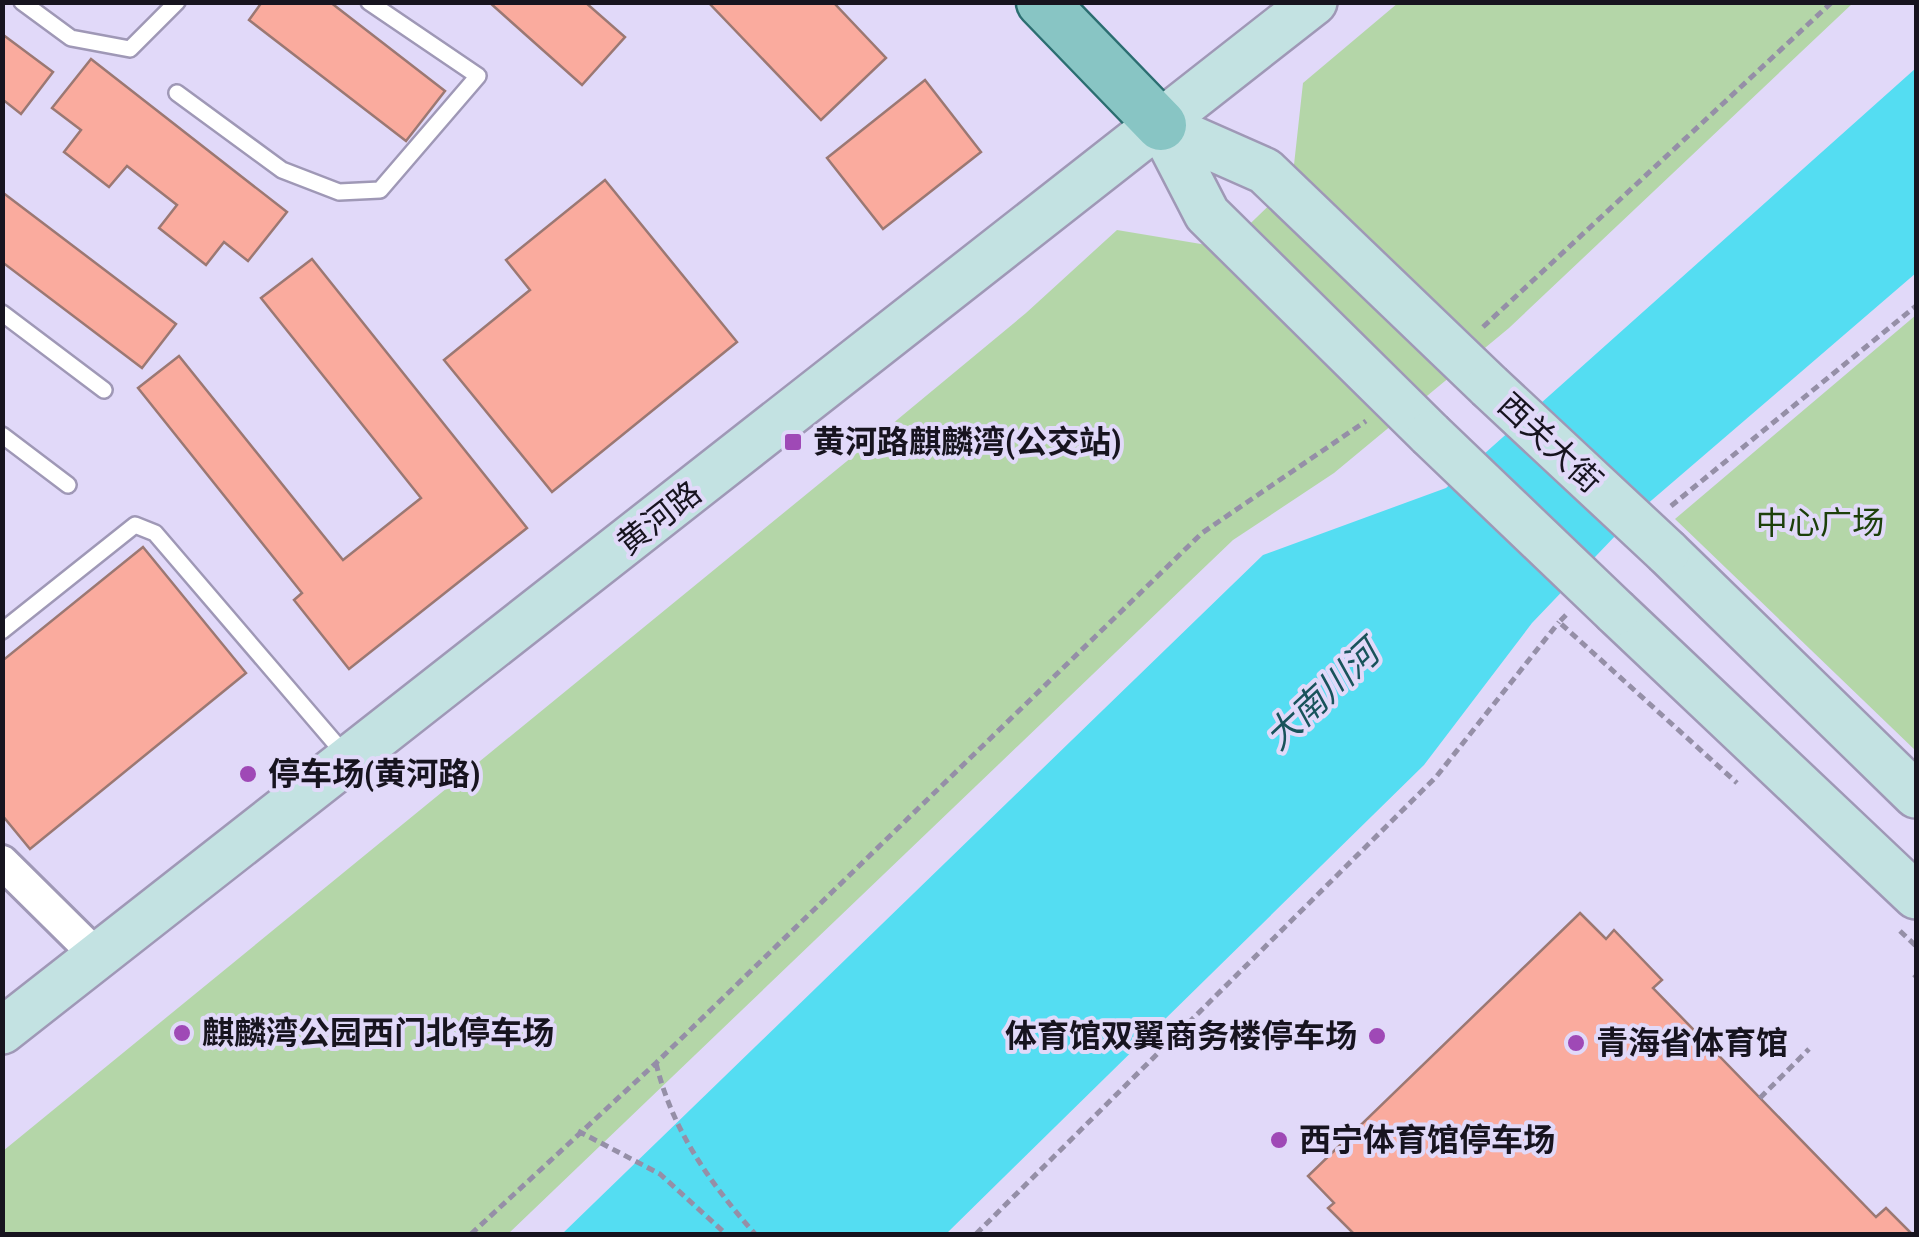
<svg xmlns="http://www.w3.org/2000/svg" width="1919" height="1237" font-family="'Roboto Condensed','Noto Sans SC',sans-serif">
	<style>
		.green { fill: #b4d6a8 }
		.water { fill: #54ddf2 }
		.building { fill: #faab9e; stroke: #9b7873; stroke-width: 2.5 }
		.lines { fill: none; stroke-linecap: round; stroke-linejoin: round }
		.lane-casing { stroke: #9f98b6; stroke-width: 20 }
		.street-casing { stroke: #9f98b6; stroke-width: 38 }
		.secondary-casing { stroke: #9f98b6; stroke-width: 50 }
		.primary-casing { stroke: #2c6e71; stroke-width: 55 }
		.path { stroke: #958fa7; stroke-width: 5; stroke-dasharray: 8 5; stroke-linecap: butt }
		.lane { stroke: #fff; stroke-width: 15 }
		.street { stroke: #fff; stroke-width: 32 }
		.secondary { stroke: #c3e2e2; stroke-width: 45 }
		.primary { stroke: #88c5c4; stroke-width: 50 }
		.secondary-bridge-casing { stroke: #9f98b6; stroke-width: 50; stroke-linecap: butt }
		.secondary-bridge { stroke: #c3e2e2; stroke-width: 45 }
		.poi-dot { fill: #9f49b6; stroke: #e1d9f9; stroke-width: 4 }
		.labels { text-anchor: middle; stroke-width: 8; stroke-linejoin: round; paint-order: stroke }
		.poi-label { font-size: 32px; font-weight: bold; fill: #17141f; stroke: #e1d9f9; text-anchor: start }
		.street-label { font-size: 32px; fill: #17141f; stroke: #e1d9f9 }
		.park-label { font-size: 32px; fill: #1c400a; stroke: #e1d9f9 }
		.water-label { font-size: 35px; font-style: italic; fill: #19535b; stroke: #e1d9f9 }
	</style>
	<rect width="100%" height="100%" fill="#e1d9f9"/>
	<path class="green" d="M1398,3H1853L1509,328L1334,473L1233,540L508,1234H3V1151L874,439L1026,313L1117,230L1225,248L1292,183L1303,83Z
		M1916,315V751L1675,519Z"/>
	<path class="water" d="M1916,68V273L1638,512L1532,623L1424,765L946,1234H562L1263,555L1446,488Z"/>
	<path class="building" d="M262,2H330L445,91L406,141L249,20Z
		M489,2H585L625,37L582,85Z
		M708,2H833L886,58L821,120Z
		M2,34L53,72L21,114L2,99Z
		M91,59L287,212L248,261L224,242L206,265L159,228L177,205L127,166L109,187L64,152L81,130L52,108Z
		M925,80L981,152L883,229L827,158Z
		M605,180L737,342L552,492L444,360L530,290L506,260Z
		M2,192L176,324L142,368L2,262Z
		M312,259L527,528L349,669L294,600L302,593L138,388L179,356L343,560L421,498L261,298Z
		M143,547L246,673L30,849L2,815V661Z
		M1580,913L1606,939L1614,930L1662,980L1653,988L1876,1217L1886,1208L1912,1234H1354L1328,1208L1334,1203L1308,1176Z"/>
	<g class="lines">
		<defs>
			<path id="lane" d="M22,2L71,38L130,49L177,2
				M177,93L282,170L339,192L380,190L478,76L369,2
				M2,313L104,390
				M2,435L68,485
				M2,631L135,525L155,533L347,757"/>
			<path id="street" d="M2,862L98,957"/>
			<path id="secondary" d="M1161,125L1265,171L1489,386
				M1161,125L1207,214L1430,434
				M1667,552L1916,795
				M1616,612L1916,896
				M2,1031L1314,2"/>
			<path id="primary" d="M1042,2L1161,125"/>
		</defs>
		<use href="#lane" class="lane-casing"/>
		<use href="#street" class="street-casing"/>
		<use href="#secondary" class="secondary-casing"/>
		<use href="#primary" class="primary-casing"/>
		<path class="path" d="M1483,327L1832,2
			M1671,506L1916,306
			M1566,615L1559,622L1737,783
			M1900,931L1916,946
			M1914,978L1916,976
			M656,1063C672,1130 710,1183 755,1234
			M1760,1098L1809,1049
			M578,1131L660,1174L726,1234
			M471,1234L656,1063L1202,533L1366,421
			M976,1234L1436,777L1559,622"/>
		<use href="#lane" class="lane"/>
		<use href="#street" class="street"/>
		<use href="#secondary" class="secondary"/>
		<use href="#primary" class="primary"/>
		<defs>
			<path id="secondary-bridge" d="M1489,386L1667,552
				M1430,434L1616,612"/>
		</defs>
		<use href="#secondary-bridge" class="secondary-bridge-casing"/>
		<use href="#secondary-bridge" class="secondary-bridge"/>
	</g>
	<g class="poi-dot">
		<rect x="783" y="432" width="20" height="20" rx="5"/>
		<circle cx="248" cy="774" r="10"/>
		<circle cx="182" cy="1033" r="10"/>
		<circle cx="1377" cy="1036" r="10"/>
		<circle cx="1576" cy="1043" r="10"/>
		<circle cx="1279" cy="1140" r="10"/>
	</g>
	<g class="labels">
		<g class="poi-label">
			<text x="813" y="453">黄河路麒麟湾(公交站)</text>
			<text x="268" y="785">停车场(黄河路)</text>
			<text x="202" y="1044">麒麟湾公园西门北停车场</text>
			<text x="1357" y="1047" text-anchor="end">体育馆双翼商务楼停车场</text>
			<text x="1596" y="1054">青海省体育馆</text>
			<text x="1299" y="1151">西宁体育馆停车场</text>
		</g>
		<g class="street-label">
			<text transform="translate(1550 443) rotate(43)" y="11">西关大街</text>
			<text transform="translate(659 518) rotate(-38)" y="11">黄河路</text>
		</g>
		<g class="park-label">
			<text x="1820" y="534">中心广场</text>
		</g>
		<g class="water-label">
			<text transform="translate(1322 695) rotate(-43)" y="12">大南川河</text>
		</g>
	</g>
	<rect width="1919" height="1237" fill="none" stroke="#17141f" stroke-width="10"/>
</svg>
